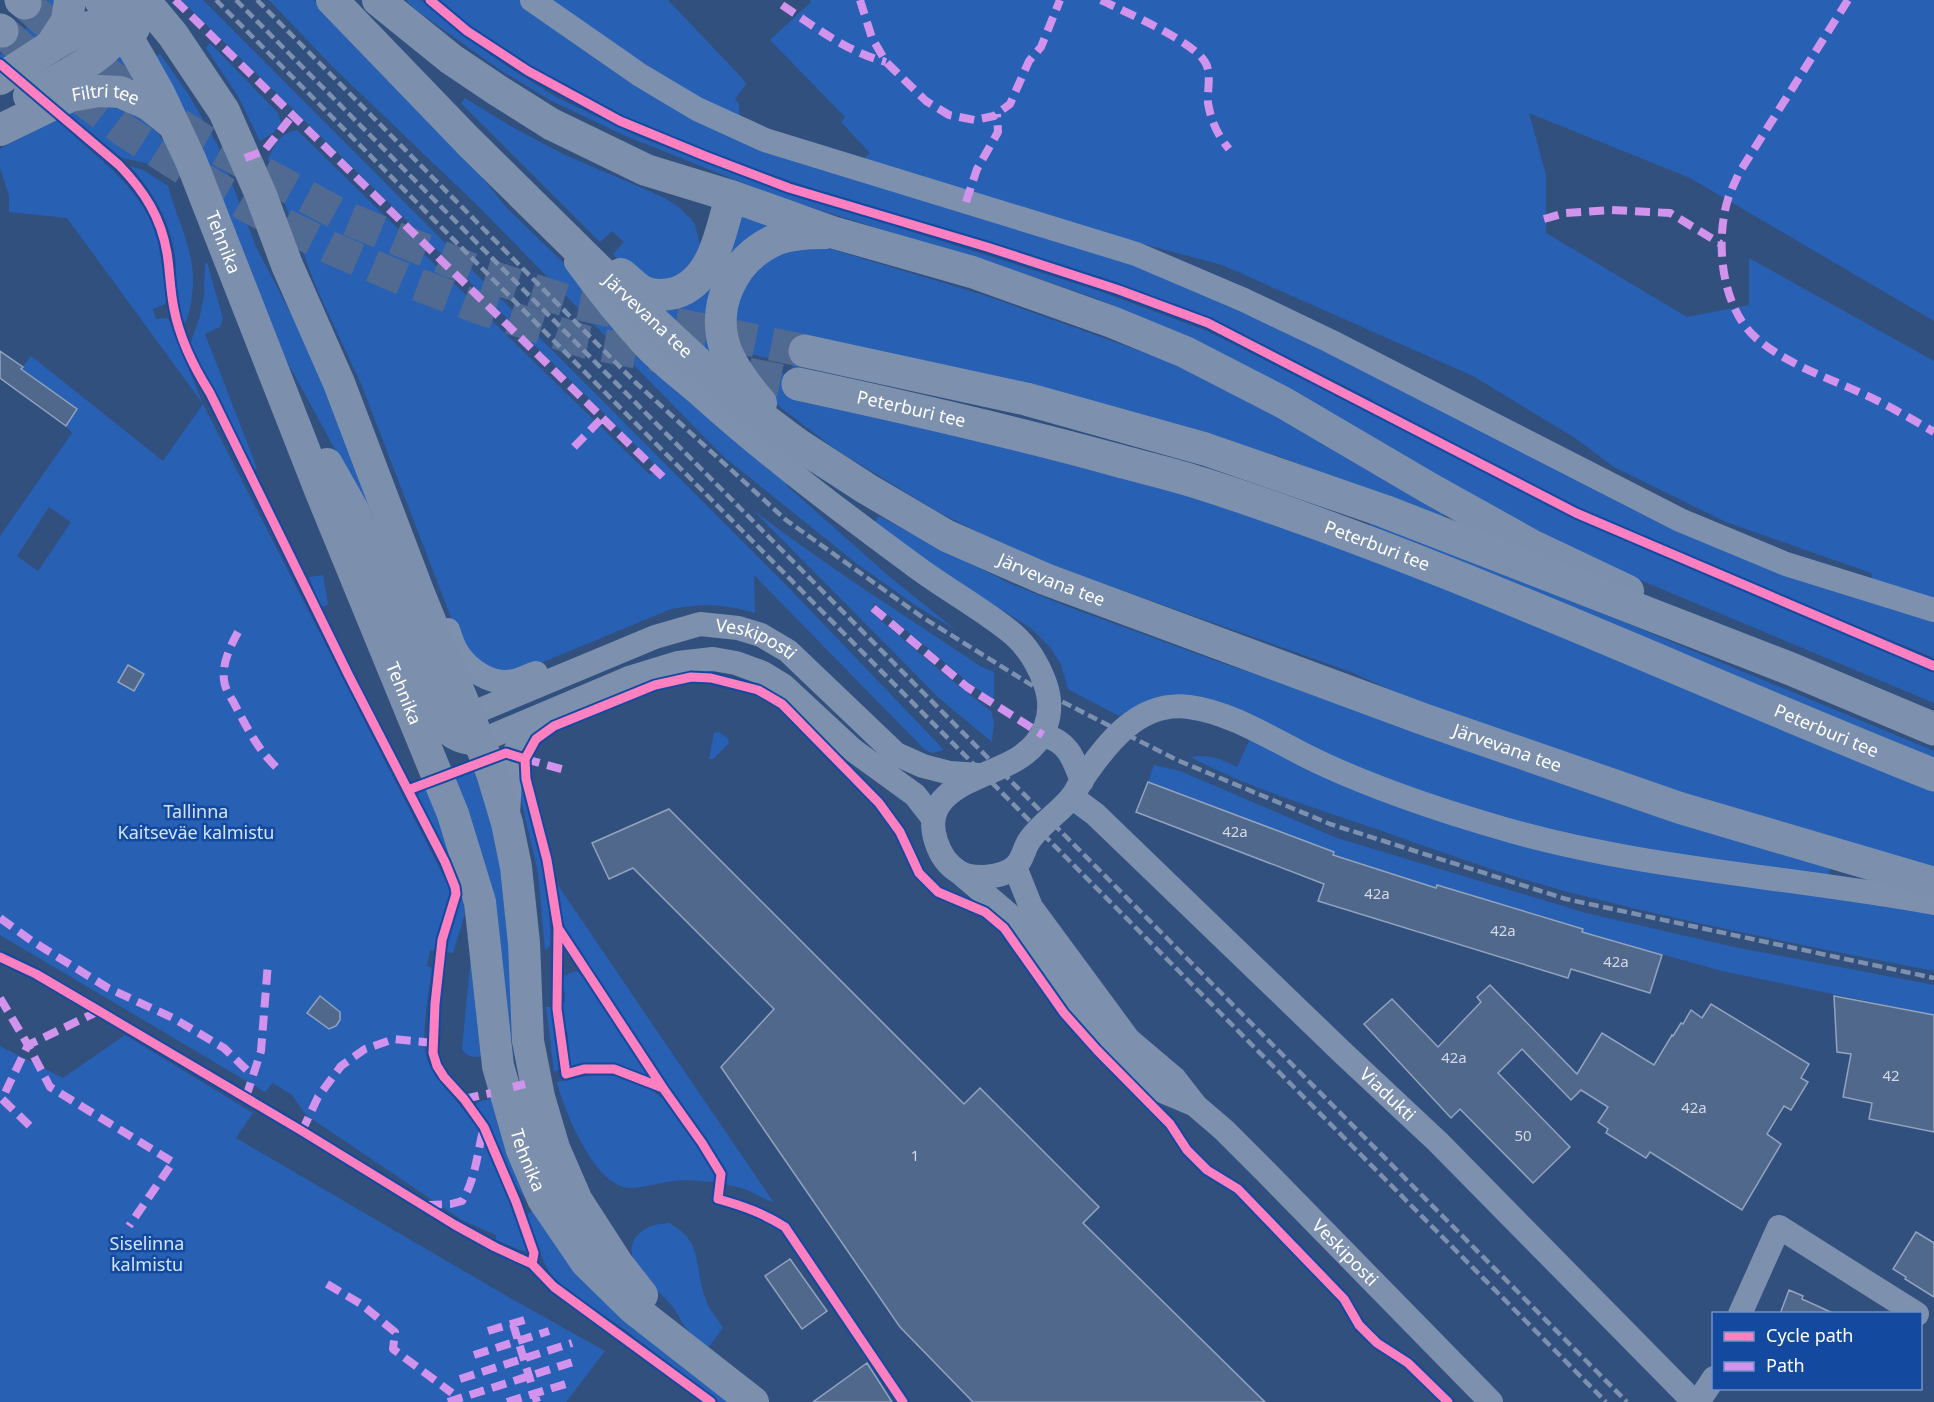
<svg xmlns="http://www.w3.org/2000/svg" width="1934" height="1402" font-family="'Noto Sans',sans-serif">
	<style>
		.green { fill: #2860b4; fill-rule: evenodd }
		.building { fill: #50688c; stroke: #92a3bd; stroke-width: 1.5 }
		.lines { fill: none; stroke-linecap: round; stroke-linejoin: round }
		.highway-tunnel { stroke: #516a91; stroke-width: 33; stroke-dasharray: 33 16; stroke-linecap: butt }
		.minor { stroke: #7d91af; stroke-width: 24 }
		.major { stroke: #7c90ad; stroke-width: 32 }
		.highway { stroke: #7d91ae; stroke-width: 33 }
		.rail { stroke: #7d91ae; stroke-width: 4.5; stroke-dasharray: 10 4.5; stroke-linecap: butt }
		.quiet { stroke: #d193ec; stroke-width: 8; stroke-dasharray: 15 8; stroke-linecap: butt }
		.cycleway-casing { stroke: #13499e; stroke-width: 13 }
		.cycleway { stroke: #ff80c0; stroke-width: 9 }
		.labels { text-anchor: middle; stroke-width: 5; stroke-linejoin: round; paint-order: stroke }
		.number-label { font-size: 15px; fill: #d3d9e2 }
		.street-label { font-size: 18px; fill: #fff; stroke: #13499e }
		.park-label { font-size: 18px; fill: #d2e4fe; stroke: #13499e }
	</style>
	<rect width="100%" height="100%" fill="#32507e"/>
	<path class="green" d="M48,0H62L54,25L0,65V55L30,24Z
		M181,0H203L791,590L944,750L932,753L925,750L754,575L755,613C723,604 704,603 671,609L519,672L506,674L478,665L460,641L362,386L317,289L268,159C275,144 280,133 297,130L649,474L663,473L605,414Z
		M269,0H314L350,40L460,150L506,207L789,482L786,485L891,578L956,630L915,605L856,563L724,457L477,205L333,67Z
		M406,0H421L461,34L508,67L556,97L644,139L774,188L1096,290L1207,331L1605,532L1934,672V703L1621,572L1561,544L1156,324L1095,298L1031,276L778,197L621,134L550,100L500,70L416,10Z
		M438,0H521L662,98L1151,268L1878,600L1871,573L1726,522L1614,467L1575,438L1473,376L1222,265L1068,224L859,163L870,153L841,122L845,117L770,40L811,2L810,0H1934V321L1690,178L1529,113L1546,175V233L1687,317L1749,305V258L1934,361V658C1818,609 1699,564 1585,510C1441,441 1305,357 1157,298C1101,275 1042,259 984,241C815,189 637,142 490,41C472,29 455,14 438,0Z
		M541,0H668L743,79L746,84L735,99L739,104L740,122Z
		M210,43L278,113L281,123L273,133L260,141L238,96L206,48Z
		M160,54L189,95L217,144L256,247L324,377L374,508L365,511L349,475L277,343L153,58Z
		M121,55L135,81L99,73V69Z
		M465,98L512,127L563,154L663,197L676,205L691,219L695,225L700,245L699,257L673,283L636,278L613,254L624,242L612,231L600,242L461,103Z
		M97,106C151,110 162,131 179,178L172,180L146,163L122,158L83,126L74,136C108,166 144,193 157,238C162,258 163,278 167,298L165,304L153,309L156,319L168,318L203,404L451,891V896L441,922L434,951L430,950L427,966L432,968C429,992 420,1037 427,1059C434,1080 463,1106 476,1126C500,1164 513,1208 527,1250L523,1251L496,1240V1235L462,1220L306,1115L292,1095L273,1083L265,1092L0,935V536L72,433L66,426L77,409L21,369L31,356L163,461L203,404L67,218L9,212V196L0,168V149L67,112ZM49,507L71,522L38,571L17,556Z
		M130,166L143,170L168,186C178,224 198,255 192,296C191,305 189,315 185,323C172,306 178,274 175,254C169,219 153,192 130,166Z
		M736,215L774,223L766,233L716,358L661,310Z
		M824,247L984,295L1190,369L1212,379L1443,512V515L1442,518L1278,456L1191,431L805,340L793,400L982,440L1190,495L1402,569L1934,790V869L1751,816L1446,715L1351,672L1054,566L981,534L933,509L835,449L780,407L762,390L743,363L774,368V371L790,375L794,361L777,358L776,360L738,351L733,314L746,277L783,249Z
		M207,262L223,319L220,327L205,334L257,468L252,470L190,344L200,316L204,296L205,263Z
		M753,510C826,566 904,615 980,666L994,672V700L969,683L874,603L871,612L945,675L991,711L994,721L992,742L939,698Z
		M879,516L929,543L1009,583L1066,606L1222,663L1830,866L1829,878L1716,863L1509,822L1148,701L1119,716L1068,689L1061,664L1050,647L1031,628L974,593L873,524Z
		M1372,520L1487,565L1934,751V762L1369,528Z
		M323,575L328,605L321,607L309,577Z
		M719,732L728,739L729,743L713,759H709L714,733Z
		M1250,739L1367,792L1934,911V971C1818,948 1702,926 1588,897C1519,880 1452,856 1385,832C1319,809 1253,790 1190,757C1208,754 1221,759 1237,767Z
		M1154,765L1180,771L1337,838L1586,913L1734,947L1934,985V1015L1722,971L1582,932L1583,929L1436,888L1333,855L1334,852L1148,782Z
		M478,769L501,846L516,1035L508,1044L452,779Z
		M521,773C524,791 532,808 536,826C545,865 551,906 550,946L545,950L538,872L519,791Z
		M429,787L461,871L455,873L418,797L419,791Z
		M553,878L774,1203L745,1189L725,1184V1172L578,951L562,923Z
		M466,899L465,914L453,953L445,952C449,934 454,917 461,900Z
		M471,955L483,1055C475,1059 467,1057 462,1049Z
		M576,971L586,978L649,1073L647,1078C625,1063 597,1064 572,1068L568,1064L565,1043L568,1039L567,1031L563,1028L561,1007L565,1001V992L561,989L562,979L565,975Z
		M546,1007H551L553,1009L560,1069L554,1072Z
		M125,1035L253,1113L236,1138L505,1295L605,1351L566,1402H0V1046L63,1078Z
		M597,1074C668,1079 680,1120 715,1173L716,1182C702,1182 688,1179 674,1181C660,1182 644,1188 629,1188C595,1186 564,1111 557,1082Z
		M493,1098L496,1114L734,1402H719L623,1328L575,1296L552,1276L544,1262L527,1215L533,1210L515,1184L497,1141L476,1105L478,1102Z
		M669,1223C705,1242 693,1268 706,1300C709,1310 718,1319 723,1328L708,1348C701,1342 693,1337 687,1329C681,1322 678,1313 672,1306C659,1290 618,1260 636,1237C646,1226 655,1224 669,1223Z"/>
	<path class="building" d="M0,351L23,367L21,369L77,409L66,426L0,378Z
		M128,665L144,674L134,691L118,682Z
		M1148,782L1334,852L1333,855L1436,888L1437,885L1583,929L1582,932L1662,955L1650,993L1571,969L1568,978L1318,901L1324,884L1136,812Z
		M669,809L964,1104L980,1088L1099,1207L1083,1223L1265,1402H973L900,1327L721,1067L774,1009L633,868L609,879L592,843Z
		M1490,985L1577,1074L1602,1033L1654,1065L1672,1035L1673,1036L1681,1023L1683,1024L1691,1010L1702,1018L1711,1004L1809,1064L1801,1078L1808,1082L1791,1110L1784,1106L1767,1134L1781,1144L1742,1210L1650,1152L1646,1158L1606,1133L1608,1129L1598,1122L1608,1107L1581,1090L1571,1100L1522,1049L1498,1073L1570,1147L1533,1183L1460,1109L1451,1118L1364,1024L1392,999L1438,1047L1481,1002L1477,997Z
		M320,996L340,1012V1020L336,1026L329,1029L307,1013Z
		M1834,996L1934,1015V1132L1869,1119L1872,1103L1843,1097L1851,1054L1837,1052Z
		M1916,1232L1934,1243V1297L1905,1279L1906,1277L1893,1269Z
		M790,1259L827,1311L802,1329L765,1276Z
		M1789,1290L1803,1296L1802,1299L1835,1314H1780Z
		M867,1363L892,1402H813Z"/>
	<g class="lines">
		<path class="highway-tunnel" d="M25,3L85,57L149,105L204,141L344,217L485,275L574,303L805,351
			M2,31L60,82L125,131L188,171L251,208L333,249L403,279L480,308L586,342L798,384"/>
		<g class="minor">
			<path d="M532,0L640,75L697,109L765,140L1136,254L1244,300L1330,341L1680,520L1786,564L1934,610"/>
			<path d="M576,262C597,291 620,320 645,347C663,366 685,382 704,399C771,459 843,513 915,566C947,590 983,609 1013,634C1029,648 1038,664 1045,683C1056,714 1045,742 1017,759C984,779 919,788 936,841C940,854 947,865 959,872C973,880 1002,878 1015,867C1023,860 1024,848 1029,841C1040,824 1059,813 1071,798C1075,793 1078,787 1081,781C1106,744 1139,700 1189,707C1236,713 1282,746 1325,765C1380,790 1436,809 1494,826C1637,869 1787,876 1934,903"/>
			<path d="M448,630C451,638 453,646 457,652C468,670 492,686 514,681C521,680 529,675 536,673"/>
			<path id="s1" d="M468,715L655,637L700,624L738,628L761,635L788,651L896,754L923,766L950,773L979,775"/>
			<path d="M1043,735C1069,742 1073,758 1082,781"/>
			<path d="M479,740L492,736L629,678L678,663L713,659L736,663L763,673L784,686L853,750L915,795L933,818"/>
			<path id="s2" d="M1072,797L1095,814L1344,1054L1438,1142L1694,1402"/>
			<path d="M508,812C512,768 504,754 538,721"/>
			<path id="s3" d="M1015,867L1031,907L1129,1040L1175,1079L1196,1106L1224,1130L1266,1172L1491,1402"/>
			<path d="M959,872L1013,918L1057,980L1108,1044L1162,1091L1193,1104"/>
			<path d="M1740,1314L1779,1227L1917,1314"/>
			<path d="M1698,1402L1714,1378"/>
		</g>
		<g class="major">
			<path id="s4" d="M100,0L120,25L141,61L159,93L191,161L320,490L453,814L480,902L498,1066L522,1150L543,1199L586,1262L634,1309L753,1402"/>
			<path d="M144,0L173,35L224,111L261,195L287,265L339,383L418,591L492,773L507,823L516,867L524,943L528,1041L539,1097L554,1148L577,1201L617,1263L642,1295"/>
			<path id="s5" d="M332,0L468,141L607,278L736,398L799,445L867,489L947,536L1045,579L1423,719L1680,808L1934,883"/>
			<path d="M378,0L451,59L497,90L551,124L646,170L731,196L835,233L972,272L1112,322L1185,352L1284,403L1429,488L1533,546L1628,591"/>
			<path d="M50,47L67,21L70,0"/>
			<path d="M0,79C25,64 70,30 97,25C109,23 123,25 134,28"/>
			<path d="M29,96C51,83 98,61 112,41C118,32 121,20 124,10"/>
			<path id="s6" d="M0,130L70,96L99,91L120,92L148,104L173,124"/>
			<path d="M621,274C627,278 633,285 639,289C650,296 663,296 675,293C714,281 721,230 731,196"/>
			<path d="M761,403C748,388 735,371 727,353C709,309 732,259 775,240C790,234 809,233 825,233"/>
			<path d="M327,464L353,510L439,716C447,732 460,739 479,740"/>
		</g>
		<g class="highway">
			<path d="M21,0L25,3"/>
			<path d="M0,30L2,31"/>
			<path d="M805,351L1026,399L1205,449L1384,511L1791,669L1934,729"/>
			<path id="s7" d="M798,384C905,407 1011,431 1116,460C1145,468 1175,475 1203,484C1453,565 1690,678 1934,775"/>
		</g>
		<path class="rail" d="M216,0L1606,1402
			M236,0L1627,1402
			M257,0L635,382L786,520L922,617L1041,691L1177,760L1330,824L1566,899L1934,978"/>
		<path class="quiet" d="M175,0L666,480
			M860,0L872,38L886,62L926,101L949,115L975,120L994,116L1010,104L1029,61L1041,47L1060,0
			M1101,0C1125,12 1193,41 1205,62C1212,73 1207,90 1208,103C1211,121 1218,136 1229,149
			M1848,0L1739,173C1735,182 1731,190 1728,199C1715,241 1721,306 1755,337C1784,363 1826,377 1861,393C1886,404 1910,418 1934,432
			M782,5C815,27 847,52 886,62
			M245,158L264,151L292,116
			M966,202L977,169L998,132L997,114
			M1544,219L1565,213L1612,210L1670,213L1721,244
			M574,447L602,418
			M873,608L967,687L1043,735
			M238,632C230,647 222,663 224,680C225,690 231,697 235,705C247,728 257,748 276,767
			M525,759L565,770
			M0,918L32,941L108,988L173,1018L224,1048L252,1075
			M0,998L28,1045L2,1099L33,1129
			M99,1011L28,1045L50,1087L173,1162L129,1226
			M513,1087L525,1084
			M246,1097L261,1051L268,963
			M464,1099L491,1093
			M302,1131L318,1097L341,1066L365,1049L394,1039L434,1043
			M427,1205L451,1204L462,1201C476,1179 477,1152 484,1127
			M327,1284L361,1304L395,1332L393,1349L452,1393
			M513,1324L537,1402
			M488,1331L531,1318
			M474,1355L549,1331
			M460,1379L572,1343
			M448,1402L576,1361
			M507,1402L572,1382"/>
		<defs>
			<path id="cycleway" d="M430,0L467,31L528,71L620,121L705,156L789,188L987,247L1119,290L1208,323L1576,513L1934,666
				M0,64L119,165C144,191 161,217 167,253C170,271 170,290 174,309C180,340 193,366 210,393L349,676L445,862L455,887L456,894L442,940L435,1004L433,1053L437,1066L444,1077L464,1099L484,1127L516,1202L534,1253L532,1264
				M408,790L506,753L525,759
				M558,928L663,1088
				M0,957L36,974L99,1011L302,1131L455,1225L495,1247L532,1264L554,1287L711,1402
				M903,1402L785,1227C763,1213 743,1206 718,1199L721,1174L702,1143L663,1088L614,1069H584L566,1074L557,1009L558,928L547,860L526,779L525,759L536,739L554,726L655,685L691,677L711,678L758,690L782,704L879,803L900,832L919,873L938,892L985,912L1004,928L1064,1013L1097,1050L1170,1124L1187,1150L1207,1170L1238,1189L1344,1299L1359,1325L1377,1343L1408,1363L1448,1402"/>
		</defs>
		<use href="#cycleway" class="cycleway-casing"/>
		<use href="#cycleway" class="cycleway"/>
	</g>
	<g class="labels">
		<g class="number-label">
			<text x="1235" y="837">42a</text>
			<text x="1377" y="899">42a</text>
			<text x="1503" y="936">42a</text>
			<text x="1616" y="967">42a</text>
			<text x="1454" y="1063">42a</text>
			<text x="1891" y="1081">42</text>
			<text x="1694" y="1113">42a</text>
			<text x="1523" y="1141">50</text>
			<text x="915" y="1161">1</text>
		</g>
		<g class="street-label">
			<text dy="6" stroke="none"><textPath href="#s6" startOffset="114">Filtri tee</textPath></text>
			<text dy="6" stroke="none"><textPath href="#s4" startOffset="273">Tehnika</textPath></text>
			<text dy="6" stroke="none"><textPath href="#s5" startOffset="447">Järvevana tee</textPath></text>
			<text dy="6" stroke="none"><textPath href="#s7" startOffset="116">Peterburi tee</textPath></text>
			<text dy="6" stroke="none"><textPath href="#s7" startOffset="602">Peterburi tee</textPath></text>
			<text dy="6" stroke="none"><textPath href="#s5" startOffset="933">Järvevana tee</textPath></text>
			<text dy="6" stroke="none"><textPath href="#s1" startOffset="308">Veskiposti</textPath></text>
			<text dy="6" stroke="none"><textPath href="#s4" startOffset="759">Tehnika</textPath></text>
			<text dy="6" stroke="none"><textPath href="#s7" startOffset="1088">Peterburi tee</textPath></text>
			<text dy="6" stroke="none"><textPath href="#s5" startOffset="1419">Järvevana tee</textPath></text>
			<text dy="6" stroke="none"><textPath href="#s2" startOffset="434">Viadukti</textPath></text>
			<text dy="6" stroke="none"><textPath href="#s4" startOffset="1245">Tehnika</textPath></text>
			<text dy="6" stroke="none"><textPath href="#s3" startOffset="512">Veskiposti</textPath></text>
		</g>
		<g class="park-label">
			<text x="196" y="818">Tallinna<tspan x="196" dy="21">Kaitseväe kalmistu</tspan></text>
			<text x="147" y="1250">Siselinna<tspan x="147" dy="21">kalmistu</tspan></text>
		</g>
	</g>
	<rect x="1712" y="1312" width="210" height="78" fill="#13499e" stroke="#7192c5" stroke-width="1.5"/>
	<rect x="1724" y="1332" width="30" height="9" fill="#ff80c0" stroke="#7192c5" stroke-width="1.5"/>
	<text x="1766" y="1342" font-size="18" fill="#ffffff">Cycle path</text>
	<rect x="1724" y="1362" width="30" height="9" fill="#d193ec" stroke="#7192c5" stroke-width="1.5"/>
	<text x="1766" y="1372" font-size="18" fill="#ffffff">Path</text>
</svg>
